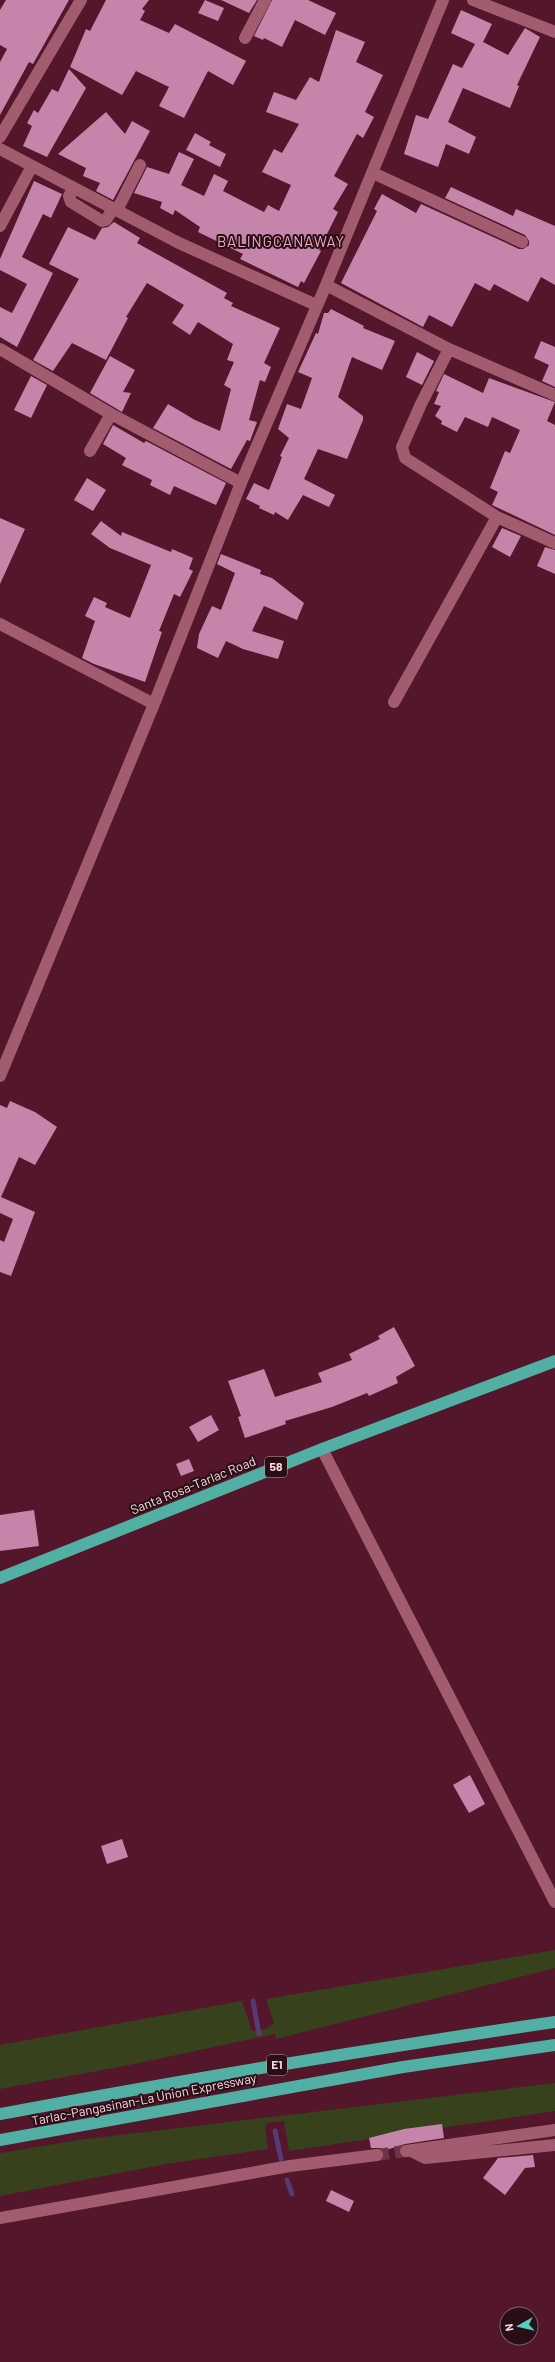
<svg xmlns="http://www.w3.org/2000/svg" width="555" height="2362" font-family="Barlow,sans-serif">
	<style>
		.green { fill: #37421c }
		.lines { fill: none; stroke-linecap: round; stroke-linejoin: round }
		.stream { stroke: #553a74; stroke-width: 5 }
		.building { fill: #c585ab }
		.minor-tunnel { stroke: #6c3446; stroke-width: 12; stroke-dasharray: 12 6; stroke-linecap: butt }
		.minor { stroke: #a15d6f; stroke-width: 12 }
		.highway { stroke: #51b0a3; stroke-width: 12 }
		.labels { text-anchor: middle; stroke-width: 4; stroke-linejoin: round; paint-order: stroke }
		.shield { fill: #290e16; stroke: #bd9ea5; stroke-width: 1 }
		.shield-label { font-size: 12px; font-weight: bold; fill: #fcdbe2 }
		.street-label { font-size: 13px; fill: #fcdbe2; stroke: #290e16 }
		.quarter-label { font-size: 15px; letter-spacing: 1px; fill: #f3a7ba; stroke: #290e16 }
	</style>
	<rect width="100%" height="100%" fill="#53162b"/>
	<path class="green" d="M555,1950V1968L276,2039L275,2034L129,2065L0,2089V2045L242,2001L252,2031L266,2029L274,2023L266,1999Z
		M555,2083V2111L289,2151L284,2121L267,2123L265,2127L268,2149L166,2164L0,2196V2153L78,2140Z"/>
	<g class="lines">
		<path class="stream" d="M253,2001L259,2034
			M275,2131L281,2159
			M287,2180L292,2194"/>
	</g>
	<path class="building" d="M6,0H69L33,64L29,62L0,115V62L7,49L0,45V10Z
		M106,0H149L142,9L145,11L140,20L169,33L175,24L246,61L233,85L208,71L184,118L159,106L169,87L136,71L122,95L70,67L86,29L90,31Z
		M205,0L224,8L218,21L198,13Z
		M221,0H257L249,13Z
		M272,0H308L336,13L325,35L295,20L282,47L264,38L263,40L254,36Z
		M461,10L492,24L483,42L508,55L525,28L540,37L517,85L519,86L510,108L463,88L448,122L476,137L469,154L446,144L438,167L404,154L416,115L428,119L453,64L462,68L475,44L451,33Z
		M336,30L365,42L356,62L383,75L365,112L374,117L363,138L357,134L334,176L348,184L333,209L338,212L319,250L321,251L304,283L301,281L298,287L240,259L243,254L198,232L200,227L175,210L173,215L160,208L162,202L134,193L147,167L169,174L179,152L194,159L181,185L204,196L214,174L228,181L223,191L264,212L268,205L279,211L291,185L262,172L274,149L282,153L299,124L266,112L274,92L296,100L310,77L319,82Z
		M69,69L86,88L47,157L23,146L32,126L27,123L34,110L38,113L52,89L58,92Z
		M106,112L125,134L132,121L150,131L113,200L96,191L100,183L83,176L86,168L58,154Z
		M195,133L211,142L209,145L226,154L220,167L186,150Z
		M34,181L62,194L51,218L43,214L22,257L53,273L17,347L0,337V307L12,313L27,284L0,270V259Z
		M451,187L513,216L516,209L555,226V285L541,277L528,302L494,284L490,291L475,283L452,327L429,315L423,327L341,283L377,211L374,209L382,194L416,213L421,204L519,249H523L529,245V241L525,235L445,198Z
		M114,222L140,238L137,243L227,293L224,298L233,303L231,306L280,328L264,363L271,367L265,382L260,380L249,420L257,422L250,441L247,440L231,469L153,428L168,404L195,420L220,431L231,389L224,385L234,362L227,360L233,344L198,322L190,335L172,323L184,305L147,283L126,317L128,318L106,360L72,343L53,371L33,360L79,279L49,264L68,227L95,240L102,228L108,227Z
		M331,309L364,326L363,328L395,341L382,370L352,357L338,397L363,416V420L347,459L318,449L304,479L335,495L329,507L303,495L288,520L275,512L274,515L259,508L260,506L246,499L254,483L269,490L282,457L280,456L289,438L278,429L287,404L301,409L312,378L298,372L316,333L318,334L324,313H328Z
		M541,341L555,347V387L542,381L549,365L534,358Z
		M417,352L434,361L422,385L406,377Z
		M110,356L135,370L123,392L131,393L122,412L90,393Z
		M444,374L483,393L489,378L555,402L547,421L555,425V535L492,505L498,492L490,488L505,451L510,453L520,430L492,417L488,427L465,417L457,432L441,424L442,421L435,416L441,406L434,404L439,392L436,391Z
		M31,376L47,385L31,418L14,410Z
		M113,425L144,443L146,441L226,483L216,505L174,486L170,495L150,485L152,480L122,465L126,458L103,444Z
		M87,478L106,490L93,511L74,500Z
		M0,518L25,529L0,584Z
		M101,521L121,536L122,532L171,552L172,549L193,558L189,569L193,571L180,597L174,594L159,631L162,632L145,682L94,664L82,658L95,621L85,616L94,597L107,603L105,607L130,618L151,565L110,548L91,534Z
		M502,528L521,536L510,557L492,547Z
		M545,547L555,550V574L537,566Z
		M221,554L261,570L260,574L272,578L304,603L297,620L264,606L252,631L284,641L278,659L243,649L226,641L218,658L197,648L199,634L212,606L221,610L235,573L217,564Z
		M10,1101L35,1112L57,1127L35,1165L19,1157L1,1197L35,1212L11,1276L0,1272V1240L4,1242L13,1219L0,1213V1105L7,1108Z
		M394,1327L415,1366L396,1377L398,1383L369,1396L367,1393L332,1407L285,1421L286,1424L245,1438L238,1417L241,1416L228,1381L264,1369L275,1397L322,1382L318,1373L352,1360L349,1354L380,1339L378,1336Z
		M211,1415L219,1430L198,1442L189,1427Z
		M189,1459L194,1471L181,1476L176,1464Z
		M34,1510L39,1546L0,1551V1515Z
		M470,1775L485,1804L469,1813L453,1785Z
		M122,1839L128,1857L107,1864L101,1846Z
		M442,2124L444,2138L405,2144L383,2151L380,2148H371L369,2138L404,2129Z
		M533,2155L535,2167L525,2168L505,2195L483,2178L498,2158Z
		M331,2190L354,2201L349,2212L326,2201Z"/>
	<g class="lines">
		<path class="minor-tunnel" d="M377,2155L406,2151"/>
		<path class="minor" d="M473,0L555,32
			M245,38L265,0
			M0,137L81,0
			M0,149L179,243L316,305
			M373,173L522,242
			M74,188L69,196L71,202L102,221L106,220L113,209
			M117,210L140,165
			M0,226L32,166
			M326,285L449,349L555,395
			M0,349L111,414L241,483
			M90,451L111,414
			M497,517L555,543
			M0,624L154,704
			M394,702L497,517L405,458L402,447L421,404L449,349
			M0,1076L154,704L241,483L326,285L443,0
			M322,1449L555,1902
			M406,2151L555,2130
			M411,2151L425,2158L555,2145
			M0,2218L290,2166L377,2155"/>
		<path class="highway" d="M0,1578L322,1449L555,1361
			M0,2114C184,2080 369,2049 555,2022
			M0,2140L403,2067L555,2045"/>
	</g>
	<g class="labels">
		<g class="shield">
			<rect x="265" y="1457" width="22" height="20" rx="3"/>
			<rect x="267" y="2055" width="20" height="20" rx="3"/>
		</g>
		<g class="shield-label">
			<text x="276" y="1471">58</text>
			<text x="277" y="2069">E1</text>
		</g>
		<g class="street-label">
			<text transform="translate(193 1485) rotate(-22)" y="5">Santa Rosa-Tarlac Road</text>
			<text transform="translate(144 2099) rotate(-11)" y="5">Tarlac-Pangasinan-La Union Expressway</text>
		</g>
		<g class="quarter-label">
			<text x="281" y="247">BALINGCANAWAY</text>
		</g>
	</g>
	<g transform="translate(519 2326) rotate(262)"><circle r="19" fill="#290e16" stroke="#7d6068"/>
	<path d="M0-3L7 15L0 10L-7 15Z" fill="#59cebe"/>
	<text y="-6" font-size="11" font-weight="bold" text-anchor="middle" fill="#fcdbe2">N</text>
	</g>
</svg>
